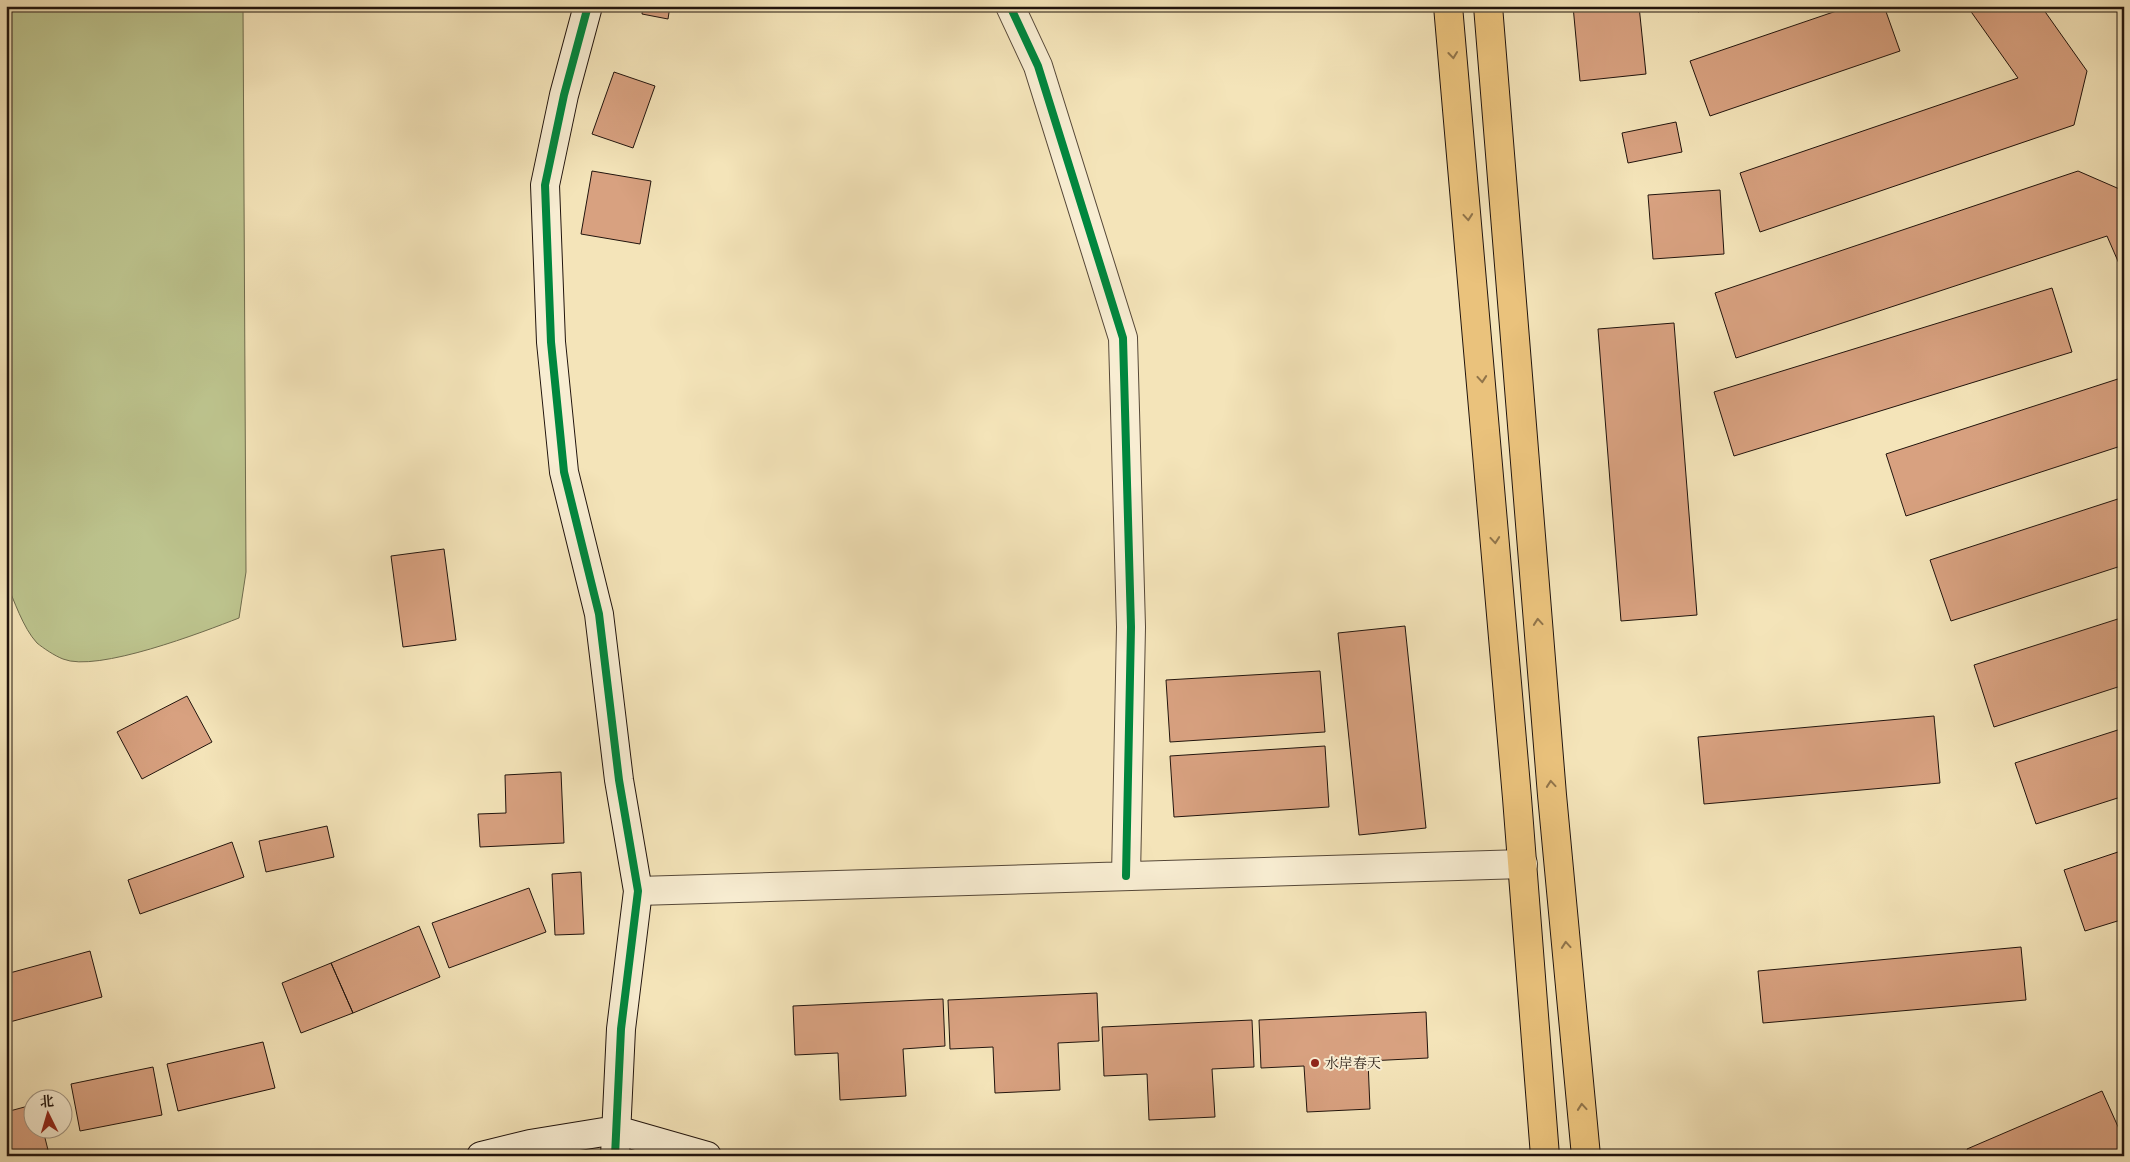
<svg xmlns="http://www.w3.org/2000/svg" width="2130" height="1162" font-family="'Libre Caslon Text','Noto Serif SC',serif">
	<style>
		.green { fill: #bdc48e; stroke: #6f6c4e }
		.building { fill: #d8a180; stroke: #21140d }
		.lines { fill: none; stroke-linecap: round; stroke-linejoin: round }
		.street-casing { stroke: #564838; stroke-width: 30 }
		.secondary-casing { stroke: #21140d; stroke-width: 30 }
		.primary-casing { stroke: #21140d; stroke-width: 30 }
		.street { stroke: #f8edd2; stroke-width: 28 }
		.secondary { stroke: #f8edd2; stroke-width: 28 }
		.primary { stroke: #eac27c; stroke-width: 28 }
		.cycleway-casing { stroke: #f8edd2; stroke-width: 11 }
		.cycleway { stroke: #00873e; stroke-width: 8 }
		.oneway { stroke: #90744a }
		.poi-dot { fill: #8f2418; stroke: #f8edd2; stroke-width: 2 }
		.labels { text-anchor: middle; stroke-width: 4; stroke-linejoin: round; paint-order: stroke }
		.poi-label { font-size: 14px; fill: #21140d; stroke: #f8edd2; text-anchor: start }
	</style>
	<rect width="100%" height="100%" fill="#f4e4b9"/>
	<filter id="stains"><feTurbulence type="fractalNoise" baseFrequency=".004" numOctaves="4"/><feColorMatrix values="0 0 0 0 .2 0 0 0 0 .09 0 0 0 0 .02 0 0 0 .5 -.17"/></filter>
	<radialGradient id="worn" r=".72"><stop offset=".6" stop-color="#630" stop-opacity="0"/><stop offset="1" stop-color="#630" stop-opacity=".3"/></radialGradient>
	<path class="green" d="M6,6H243L246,572L239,618C203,632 97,673 63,659C55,656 43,648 37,643C23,628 14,600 6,582Z"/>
	<path class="building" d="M643,6H670L668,19L642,14Z
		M1573,6H1639L1646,74L1580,81Z
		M1696,6H1715L1698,12Z
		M1851,6H1884L1900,51L1710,116L1690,61Z
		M1967,6H2041L2087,71L2074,125L1760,232L1740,173L2018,78Z
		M614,72L655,86L633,148L592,134Z
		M1676,122L1682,152L1628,163L1622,133Z
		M592,171L651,181L640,244L581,234Z
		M2078,171L2124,191V275L2107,236L1736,358L1715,293Z
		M1720,190L1724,254L1653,259L1648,195Z
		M2052,288L2072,352L1734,456L1714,392Z
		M1674,323L1697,615L1621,621L1598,329Z
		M2124,377V445L1906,516L1886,454Z
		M2124,497V565L1951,621L1930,560Z
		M444,549L456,640L403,647L391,556Z
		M2124,617V685L1994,727L1974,665Z
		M1405,626L1426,828L1359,835L1338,633Z
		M1320,671L1325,732L1170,742L1166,680Z
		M187,696L212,742L142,779L117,732Z
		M1934,716L1940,783L1704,804L1698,737Z
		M2124,728V796L2036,824L2015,763Z
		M1325,746L1329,807L1174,817L1170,756Z
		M561,772L564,843L480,847L478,814L506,813L505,775Z
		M327,826L334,857L266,872L259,841Z
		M232,842L244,877L140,914L128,880Z
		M2124,850V919L2085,931L2064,870Z
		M581,872L584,934L555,935L552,874Z
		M529,888L546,932L449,968L432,923Z
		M419,926L440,977L353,1013L331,963Z
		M2021,947L2026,1000L1763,1023L1758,971Z
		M90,951L102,997L6,1023V974Z
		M331,963L353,1013L301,1033L282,983Z
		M1097,993L1099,1041L1058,1043L1060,1090L995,1093L993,1047L950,1049L948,1000Z
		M943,999L945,1046L903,1049L906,1096L840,1100L838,1053L795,1055L793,1006Z
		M1426,1012L1428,1058L1368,1061L1370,1109L1307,1112L1304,1066L1261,1068L1259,1020Z
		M1252,1020L1254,1067L1212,1069L1215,1117L1149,1120L1147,1074L1104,1076L1102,1027Z
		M263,1042L275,1088L178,1111L167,1064Z
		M153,1067L162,1115L80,1131L71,1084Z
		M2102,1091L2124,1140V1153L2118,1156H1970L1967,1149Z
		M32,1105V1130H43L48,1150L23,1156H6V1112Z"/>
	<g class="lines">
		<defs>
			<path id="street" d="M1010,6L1038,66L1123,338L1131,627L1126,876
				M638,891L1523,864"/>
			<path id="secondary" d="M588,6L564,95L545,185L551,342L564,472L599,614L619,780L638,891L621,1029L615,1156
				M481,1156L530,1144L616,1130L707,1156"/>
			<path id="primary" d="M1448,6L1517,798L1545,1156
				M1488,6L1552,795L1586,1156"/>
		</defs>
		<use href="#street" class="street-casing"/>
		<use href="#secondary" class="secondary-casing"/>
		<use href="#primary" class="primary-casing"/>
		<use href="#street" class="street"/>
		<use href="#secondary" class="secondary"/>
		<use href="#primary" class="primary"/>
		<defs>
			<path id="cycleway" d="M588,6L564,95L545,185L551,342L564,472L599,614L619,780L638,891L621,1029L615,1156
				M1010,6L1038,66L1123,338L1131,627L1126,876"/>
		</defs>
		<use href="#cycleway" class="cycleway-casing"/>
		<use href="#cycleway" class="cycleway"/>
	</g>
	<defs><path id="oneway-chevron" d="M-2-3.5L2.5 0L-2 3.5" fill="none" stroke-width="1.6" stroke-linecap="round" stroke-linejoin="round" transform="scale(1.25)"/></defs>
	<g class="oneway">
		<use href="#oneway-chevron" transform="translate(1453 55) rotate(84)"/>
		<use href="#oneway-chevron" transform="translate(1468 217) rotate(85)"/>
		<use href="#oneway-chevron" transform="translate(1482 379) rotate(85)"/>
		<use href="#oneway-chevron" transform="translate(1495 540) rotate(85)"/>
		<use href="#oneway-chevron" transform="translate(1538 622) rotate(-95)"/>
		<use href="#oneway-chevron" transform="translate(1551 784) rotate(-95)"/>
		<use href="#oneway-chevron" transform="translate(1566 945) rotate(-95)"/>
		<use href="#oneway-chevron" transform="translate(1582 1107) rotate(-95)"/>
	</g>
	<circle class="poi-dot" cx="1315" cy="1063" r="5"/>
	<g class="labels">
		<g class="poi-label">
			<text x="1325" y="1068">水岸春天</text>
		</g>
	</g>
	<rect width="2130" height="1162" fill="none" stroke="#f4e4b9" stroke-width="25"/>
	<rect x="8" y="8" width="2115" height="1147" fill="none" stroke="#21140d" stroke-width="2.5"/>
	<rect x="12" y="12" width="2105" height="1137" fill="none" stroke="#21140d"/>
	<g transform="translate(48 1114) rotate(355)"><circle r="24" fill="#f8edd2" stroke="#a29683"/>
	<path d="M0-4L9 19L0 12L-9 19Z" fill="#8f2418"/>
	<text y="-8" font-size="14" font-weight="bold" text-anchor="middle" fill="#21140d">北</text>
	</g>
	<rect width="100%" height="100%" filter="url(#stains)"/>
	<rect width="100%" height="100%" fill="url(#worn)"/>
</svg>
